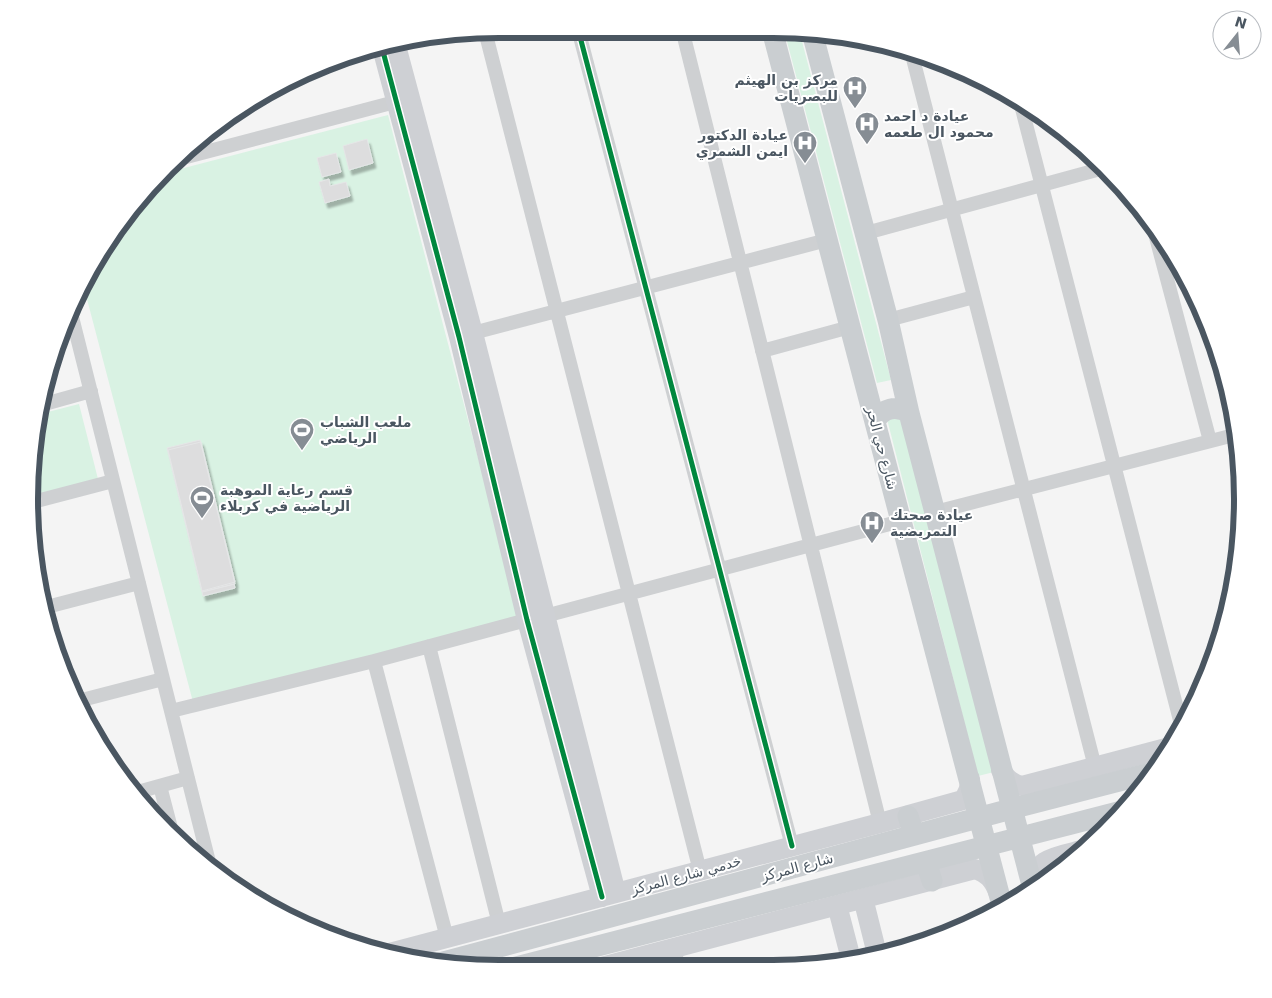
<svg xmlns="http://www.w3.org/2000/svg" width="1272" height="998" font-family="'DejaVu Sans','Noto Sans Arabic',sans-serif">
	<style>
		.green { fill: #d9f2e3 }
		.building { fill: #ddddde; stroke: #e5e6e7; filter: url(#shadow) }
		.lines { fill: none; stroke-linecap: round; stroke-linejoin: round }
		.lane { stroke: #ced0d2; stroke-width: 7 }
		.street { stroke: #ced0d2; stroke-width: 14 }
		.secondary { stroke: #ced0d4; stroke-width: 20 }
		.primary { stroke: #caced1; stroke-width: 21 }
		.cycleway-casing { stroke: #fff; stroke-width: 8 }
		.cycleway { stroke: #00873e; stroke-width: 5 }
		.labels { text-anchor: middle; stroke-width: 4; stroke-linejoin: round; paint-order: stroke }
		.poi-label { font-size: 14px; font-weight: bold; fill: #4a5661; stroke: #fff; text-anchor: start }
		.street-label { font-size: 14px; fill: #4a5661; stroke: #fff }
		.rim { fill: none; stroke: #4a5661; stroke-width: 6 }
	</style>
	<defs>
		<filter id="shadow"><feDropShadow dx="3" dy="5" stdDeviation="1" flood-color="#0004"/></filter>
	</defs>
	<rect width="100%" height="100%" fill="#f4f4f4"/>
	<path class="green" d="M784,30H799L891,380L877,383Z
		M388,115L520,618L193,702L83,284L92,264L161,174Z
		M79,404L98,479L29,497L40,414Z
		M899,412L994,772L978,776L886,415Z"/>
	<path class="building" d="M367,139L373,163L349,170L343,146Z
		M336,153L341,172L322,177L317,158Z
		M329,179L330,186L346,182L350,196L325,203L319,182Z
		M200,440L235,584L202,592L167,448Z
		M201,442L235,582L202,591L168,450Z
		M234,584L235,588L203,596L202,592Z"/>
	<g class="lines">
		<path class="lane" d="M198,142L201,153"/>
		<path class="street" d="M578,29L792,846
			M682,29L880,823
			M485,31L700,871
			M911,51L1095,767
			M1021,105L1182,728
			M175,160L395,102
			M1153,226L1210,441
			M866,233L1104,168
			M71,313L210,866
			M888,320L974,297
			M473,333L827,240
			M762,351L850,327
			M41,405L91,391
			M29,503L113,481
			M935,512L1238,434
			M43,608L139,583
			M545,616L901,521
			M429,646L499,924
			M374,661L447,938
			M78,701L163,679
			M171,711L374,661L527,620
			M160,786L172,832
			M134,793L188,778
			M674,948L679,969"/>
		<path class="secondary" d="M395,42L473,333L616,893
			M381,44L459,337L527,620L602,897
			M1001,770C1007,779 1012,784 1022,786L1170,747
			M1033,888C1032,856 1061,856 1086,849
			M863,898L877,954
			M837,905L851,959
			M386,954L880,823L963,800C968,793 971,787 970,779
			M594,969L975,869C988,874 993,879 998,892"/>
		<path class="primary" d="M772,30L1003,909
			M812,32L888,320L909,413L1033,889
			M875,421C883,408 896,405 909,413
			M908,816L914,835
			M926,862L932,881
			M440,963L1011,809L1154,772
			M508,969L1122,811"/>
		<defs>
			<path id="cycleway" d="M578,29L792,846
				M381,44L459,337L527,620L602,897"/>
		</defs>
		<use href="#cycleway" class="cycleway-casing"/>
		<use href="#cycleway" class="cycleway"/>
	</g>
	<defs>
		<symbol id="hospital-pin" viewBox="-11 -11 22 30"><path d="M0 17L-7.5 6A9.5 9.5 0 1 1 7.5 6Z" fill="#868d94" stroke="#fff"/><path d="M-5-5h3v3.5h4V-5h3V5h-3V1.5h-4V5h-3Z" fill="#fff"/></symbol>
		<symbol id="stadium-pin" viewBox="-11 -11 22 30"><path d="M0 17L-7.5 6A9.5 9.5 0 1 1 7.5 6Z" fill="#868d94" stroke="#fff"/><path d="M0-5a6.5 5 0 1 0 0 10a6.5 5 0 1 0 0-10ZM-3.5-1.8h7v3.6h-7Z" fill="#fff"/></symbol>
	</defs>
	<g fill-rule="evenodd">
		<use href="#hospital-pin" x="841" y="74" width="28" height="38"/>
		<use href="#hospital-pin" x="853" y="110" width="28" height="38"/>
		<use href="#hospital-pin" x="791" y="129" width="28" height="38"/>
		<use href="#stadium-pin" x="288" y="416" width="28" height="38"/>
		<use href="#stadium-pin" x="188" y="484" width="28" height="38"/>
		<use href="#hospital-pin" x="858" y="509" width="28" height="38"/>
	</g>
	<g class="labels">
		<g class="poi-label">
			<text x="838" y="85" text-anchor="end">مركز بن الهيثم<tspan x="838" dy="16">للبصريات</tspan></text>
			<text x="884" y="121">عيادة د احمد<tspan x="884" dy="16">محمود ال طعمه</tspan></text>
			<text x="788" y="140" text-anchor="end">عيادة الدكتور<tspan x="788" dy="16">ايمن الشمري</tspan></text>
			<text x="320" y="427">ملعب الشباب<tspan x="320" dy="16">الرياضي</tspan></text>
			<text x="220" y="495">قسم رعاية الموهبة<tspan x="220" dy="16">الرياضية في كربلاء</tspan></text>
			<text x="890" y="520">عيادة صحتك<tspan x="890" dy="16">التمريضية</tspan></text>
		</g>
		<g class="street-label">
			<text transform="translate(882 448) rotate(75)" y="5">شارع حي الحر</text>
			<text transform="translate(797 867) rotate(-15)" y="5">شارع المركز</text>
			<text transform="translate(686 875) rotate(-15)" y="5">خدمي شارع المركز</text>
		</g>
	</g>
	<path d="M0 0H1272V998H0ZM499 38H773A461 461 0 0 1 1234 499V499A461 461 0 0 1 773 960H499A461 461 0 0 1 38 499V499A461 461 0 0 1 499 38Z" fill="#fff" fill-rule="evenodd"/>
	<path class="rim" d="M499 38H773A461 461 0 0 1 1234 499V499A461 461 0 0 1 773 960H499A461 461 0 0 1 38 499V499A461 461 0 0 1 499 38Z"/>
	<g transform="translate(1237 35) rotate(17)"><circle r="24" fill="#ffffff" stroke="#b7bbc0"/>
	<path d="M0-4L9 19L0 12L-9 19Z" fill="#868d94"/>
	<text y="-8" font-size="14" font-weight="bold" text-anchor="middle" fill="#4a5661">N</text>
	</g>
</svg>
